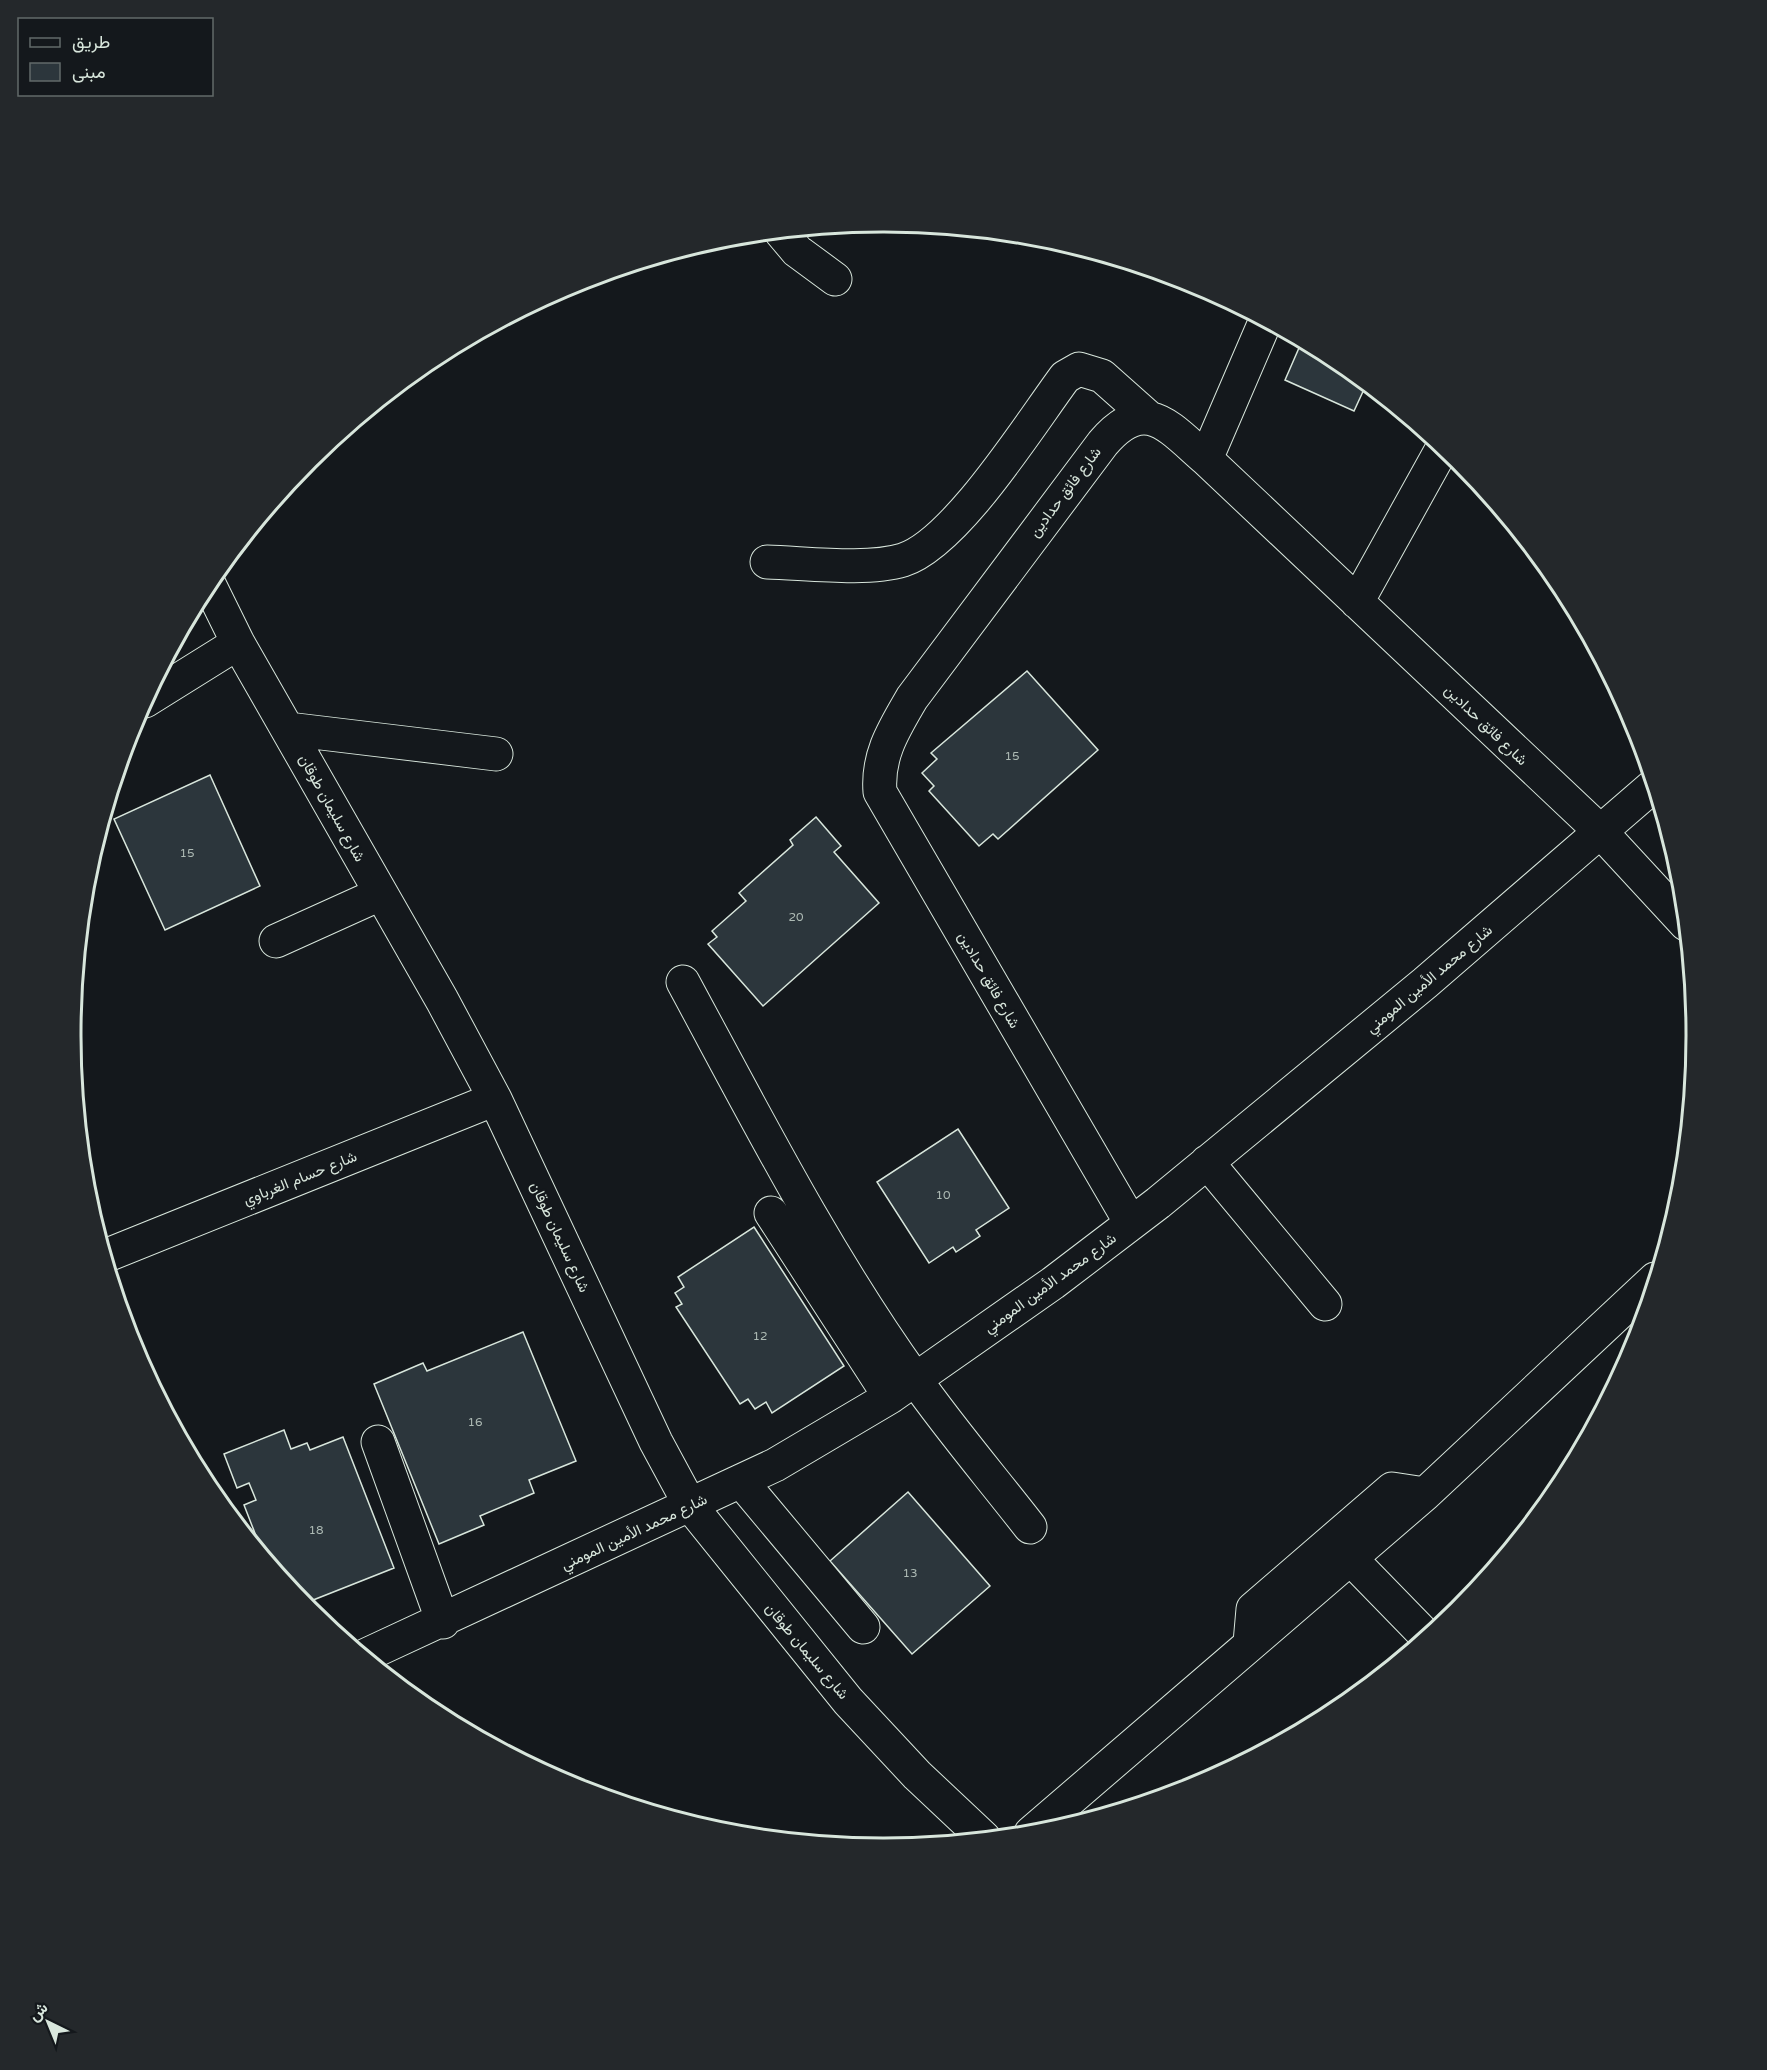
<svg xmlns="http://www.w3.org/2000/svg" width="1767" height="2070" font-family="'Varela Round',Vazirmatn,sans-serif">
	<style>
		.building { fill: #2c363c; stroke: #d8e6dc; stroke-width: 1.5 }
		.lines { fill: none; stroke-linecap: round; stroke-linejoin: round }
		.minor-casing { stroke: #d8e6dc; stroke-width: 35 }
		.minor { stroke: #14181c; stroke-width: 33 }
		.labels { text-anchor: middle; stroke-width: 4.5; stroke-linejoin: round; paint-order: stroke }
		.number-label { font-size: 12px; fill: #adbab4 }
		.street-label { font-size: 15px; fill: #d8e6dc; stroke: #14181c }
		.rim { fill: none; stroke: #d8e6dc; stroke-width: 3 }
	</style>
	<rect width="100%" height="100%" fill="#14181c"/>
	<path class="building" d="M1302,341L1335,359L1366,385L1354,411L1285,380Z
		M1027,671L1098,750L998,839L993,834L979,846L929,791L934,786L922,773L937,759L931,753Z
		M210,775L260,886L165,930L114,819Z
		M816,817L841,846L834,852L879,903L763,1006L708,944L717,937L712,931L746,901L739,893L793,845L790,840Z
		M958,1129L1009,1208L976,1230L980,1236L956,1252L953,1247L929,1263L877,1182Z
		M754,1227L844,1366L772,1413L766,1402L755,1409L748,1399L740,1404L676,1307L682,1304L675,1293L684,1287L678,1277Z
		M523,1332L576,1461L529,1480L534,1493L480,1516L484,1525L439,1544L374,1384L423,1363L427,1371Z
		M284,1430L291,1449L307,1443L310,1450L343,1437L394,1568L303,1604L263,1554L244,1505L256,1500L249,1483L237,1488L224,1454Z
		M908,1492L990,1586L912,1654L830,1561Z"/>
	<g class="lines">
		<defs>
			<path id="minor" d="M781,232L797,251L835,279
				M1206,459L1265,322
				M767,562C806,563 867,571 903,560C956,543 1030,424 1065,377L1079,369L1102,376L1147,416
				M208,582L238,643L442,1000L495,1099L656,1442L690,1505L848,1701L917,1775L984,1838
				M1357,602L1443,447
				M145,701L238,643
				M288,729L496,754
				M276,941L380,894
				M683,982C756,1117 826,1255 915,1379C951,1430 992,1478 1030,1527
				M1207,1162L1325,1304
				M771,1213L890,1397
				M1131,1223L880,792C877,755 894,729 912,698L1103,443C1145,394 1168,426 1206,459L1600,831L1686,924
				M105,1256L495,1099
				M378,1442L443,1622
				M741,1481L863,1627
				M1351,1559L1426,1636
				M1250,1643L1253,1609L1392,1489L1425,1494
				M364,1656L775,1465L890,1397L1053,1283L1158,1203L1425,983L1653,786
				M1031,1833L1425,1494L1655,1279"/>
		</defs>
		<use href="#minor" class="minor-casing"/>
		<use href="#minor" class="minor"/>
	</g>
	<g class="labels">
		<g class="number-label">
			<text x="1012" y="760">15</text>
			<text x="187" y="857">15</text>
			<text x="796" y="921">20</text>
			<text x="943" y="1199">10</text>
			<text x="760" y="1340">12</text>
			<text x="475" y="1426">16</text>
			<text x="316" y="1534">18</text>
			<text x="910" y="1577">13</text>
		</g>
		<g class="street-label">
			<text transform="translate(1065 492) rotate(-53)" y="5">شارع فائق حدادين</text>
			<text transform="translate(1486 725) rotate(44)" y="5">شارع فائق حدادين</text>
			<text transform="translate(332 808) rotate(61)" y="5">شارع سليمان طوقان</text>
			<text transform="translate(1429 979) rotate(-40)" y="5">شارع محمد الأمين المومني</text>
			<text transform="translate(989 980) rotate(60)" y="5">شارع فائق حدادين</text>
			<text transform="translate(300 1178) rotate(-22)" y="5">شارع حسام الغرباوي</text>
			<text transform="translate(560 1237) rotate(65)" y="5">شارع سليمان طوقان</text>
			<text transform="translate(1050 1283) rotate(-36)" y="5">شارع محمد الأمين المومني</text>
			<text transform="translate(634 1532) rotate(-25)" y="5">شارع محمد الأمين المومني</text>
			<text transform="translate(807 1651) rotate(50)" y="5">شارع سليمان طوقان</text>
		</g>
	</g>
	<path d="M0 0H1767V2070H0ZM883 232H884A802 802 0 0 1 1686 1034V1036A802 802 0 0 1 884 1838H883A802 802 0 0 1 81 1036V1034A802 802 0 0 1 883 232Z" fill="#24282b" fill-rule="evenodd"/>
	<path class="rim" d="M883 232H884A802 802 0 0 1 1686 1034V1036A802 802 0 0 1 884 1838H883A802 802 0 0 1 81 1036V1034A802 802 0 0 1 883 232Z"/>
	<rect x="18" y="18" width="195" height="78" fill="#14181c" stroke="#626a69" stroke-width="1.5"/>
	<rect x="30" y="38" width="30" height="9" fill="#14181c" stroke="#626a69" stroke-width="1.5"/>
	<text x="72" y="48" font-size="18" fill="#d8e6dc">طريق</text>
	<rect x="30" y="63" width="30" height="18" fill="#2c363c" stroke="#626a69" stroke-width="1.5"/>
	<text x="72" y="78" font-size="18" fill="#d8e6dc">مبنى</text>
	<g transform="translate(48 2022) rotate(317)" stroke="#14181c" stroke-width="4.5" paint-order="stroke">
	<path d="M0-4.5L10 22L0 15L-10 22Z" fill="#d8e6dc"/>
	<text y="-9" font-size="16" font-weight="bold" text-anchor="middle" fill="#d8e6dc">ش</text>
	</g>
</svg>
